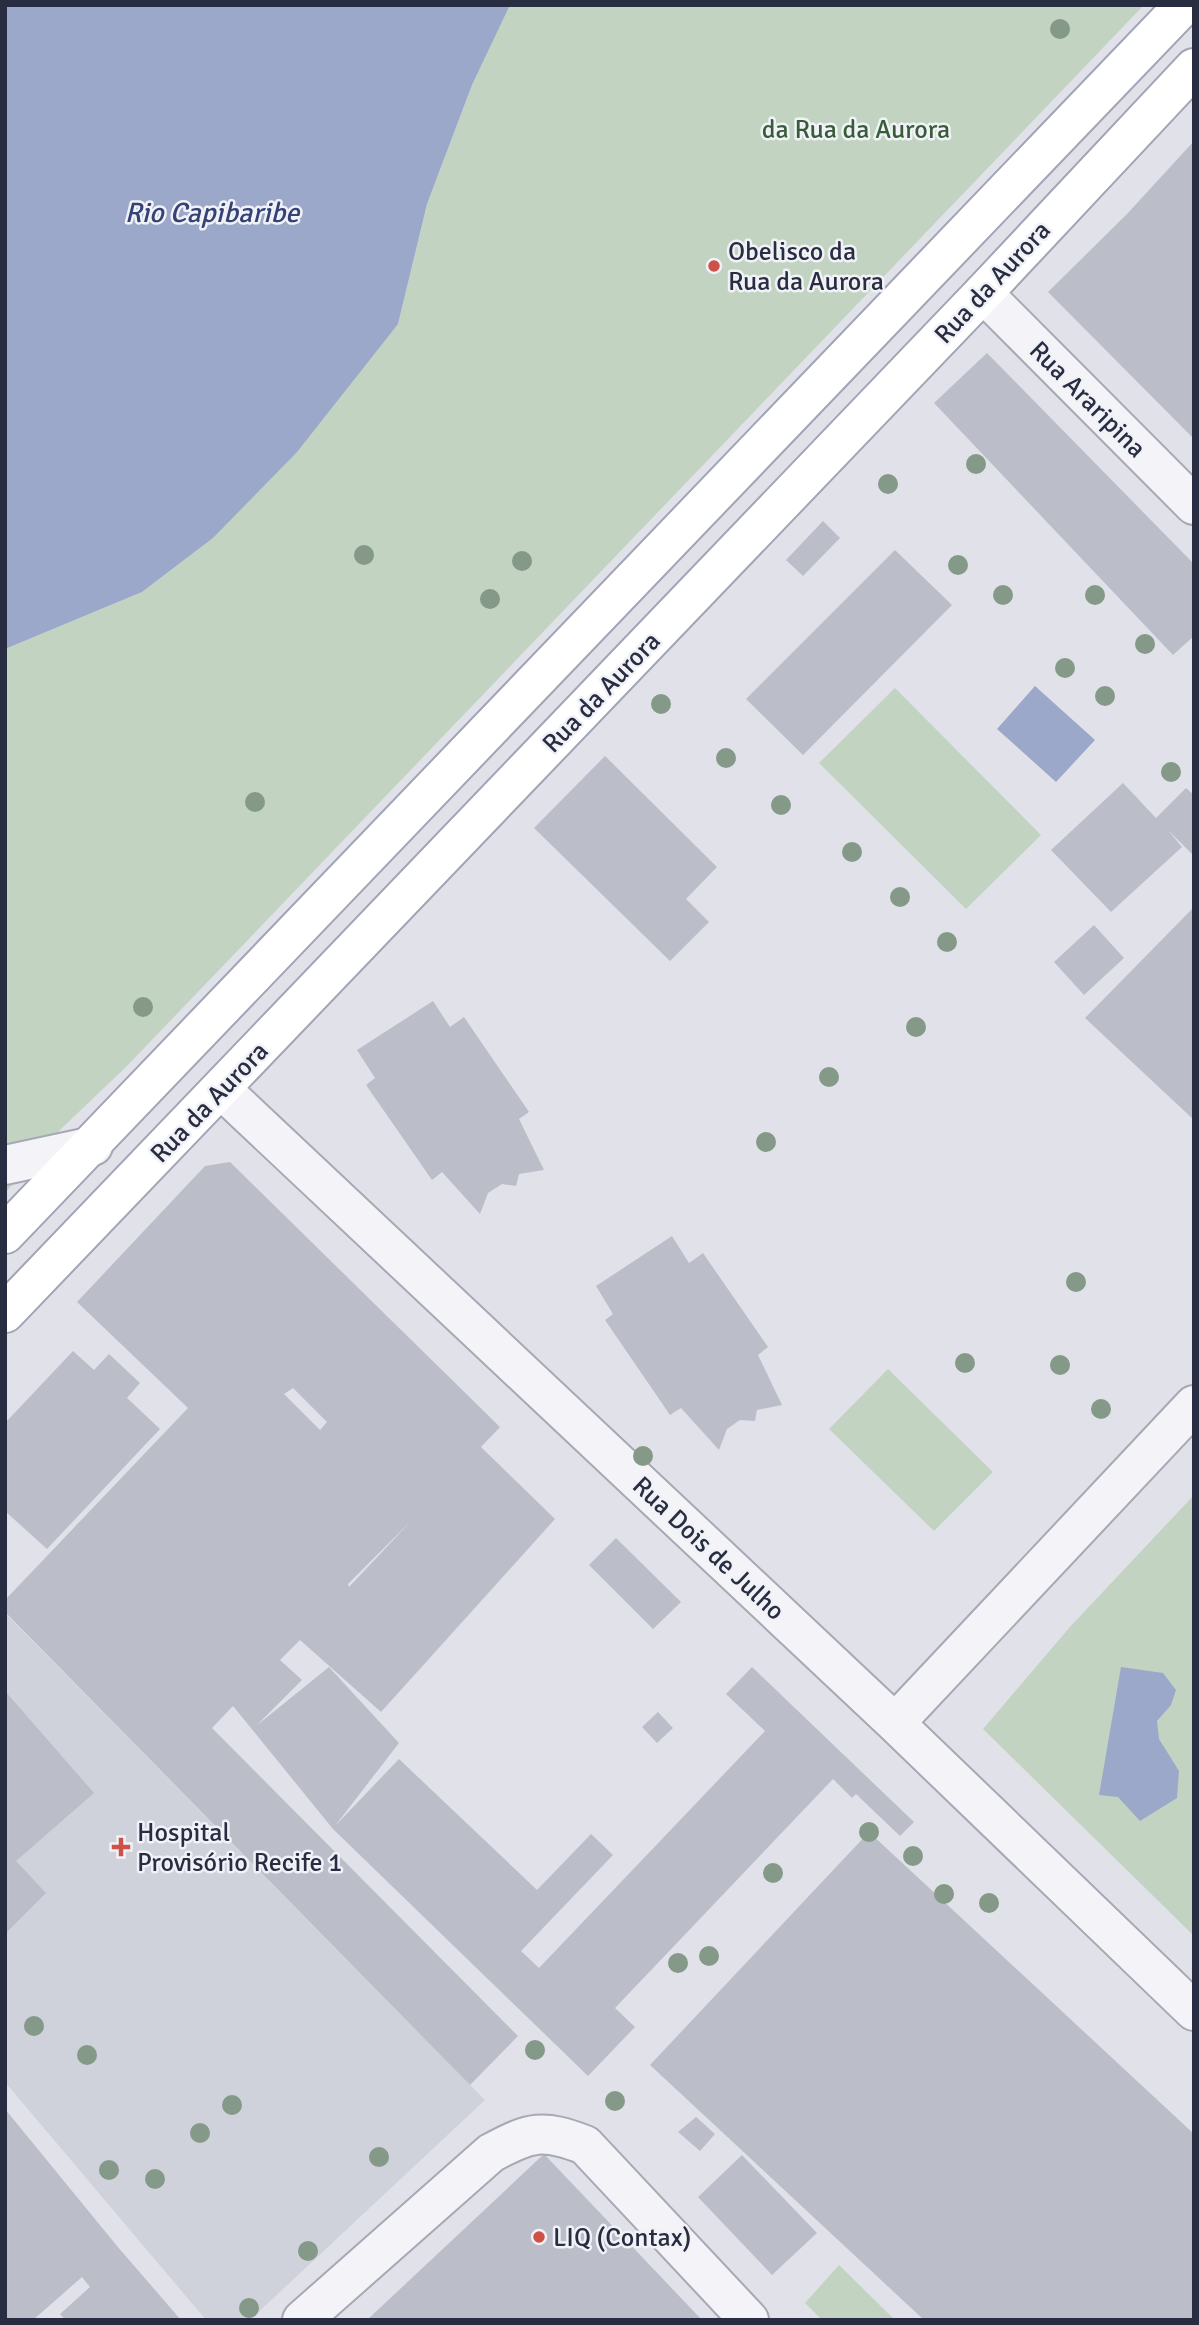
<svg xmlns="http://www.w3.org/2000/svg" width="1199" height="2325" font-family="Signika,sans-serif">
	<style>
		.built { fill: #cfd1db }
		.green { fill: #c2d3c2 }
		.water { fill: #9ca8c9 }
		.building { fill: #bbbdc9; fill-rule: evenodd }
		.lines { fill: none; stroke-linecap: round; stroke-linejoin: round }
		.minor-casing { stroke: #a6a8b3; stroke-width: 42 }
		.major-casing { stroke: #a0a4b5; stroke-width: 42 }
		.minor { stroke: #f4f4f8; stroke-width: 38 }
		.major { stroke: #fff; stroke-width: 38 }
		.tree { fill: #849988 }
		.poi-dot { fill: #cd5147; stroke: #f0f2f7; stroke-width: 2.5 }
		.labels { text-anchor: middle; stroke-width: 5; stroke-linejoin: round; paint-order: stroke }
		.park-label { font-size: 26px; fill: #375d38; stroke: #f0f2f7 }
		.poi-label { font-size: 26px; fill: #292d41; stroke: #f0f2f7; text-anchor: start }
		.street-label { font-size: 26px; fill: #292d41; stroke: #f0f2f7 }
		.water-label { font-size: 28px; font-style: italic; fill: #344275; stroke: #f0f2f7 }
	</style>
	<rect width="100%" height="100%" fill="#e1e2e9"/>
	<path class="built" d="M5,1613L485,2100L250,2320H206L5,2082Z"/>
	<path class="green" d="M510,5H1144L126,1067L62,1128L5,1193V649L142,592L213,538L398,324L427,204L472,85Z
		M895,688L1041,835L966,909L819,763Z
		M888,1369L993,1472L934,1531L829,1429Z
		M1194,1495V1936L983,1729L1069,1628Z
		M839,2265L895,2320H822L805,2303Z"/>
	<path class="water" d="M5,5H510L472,85L427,204L398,324L297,452L213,538L142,592L5,649Z
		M1035,686L1095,740L1056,782L997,729Z
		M1121,1667L1163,1673L1176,1690L1171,1705L1157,1721L1159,1739L1179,1771L1177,1798L1140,1821L1118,1797L1099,1795Z"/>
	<path class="building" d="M1194,141V439L1048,292L1127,214Z
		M987,353L1194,564V636L1173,655L934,403Z
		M823,521L840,538L803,576L786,560Z
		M895,550L952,605L803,755L746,699Z
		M605,756L717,867L686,899L709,922L670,961L534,828Z
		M1123,783L1156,818L1186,788L1194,795V856L1168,830L1182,847L1111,912L1051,850Z
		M1194,907V1120L1085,1018Z
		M1094,925L1124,958L1084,995L1054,962Z
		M433,1001L450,1027L464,1017L529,1112L519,1119L544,1170L519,1174L516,1186L502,1184L488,1193L480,1214L442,1172L432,1180L366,1085L375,1078L357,1050Z
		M230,1162L500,1427L481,1447L555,1519L381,1712L300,1640L280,1660L302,1680L256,1726L329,1667L399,1743L335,1826L399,1759L537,1890L591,1834L613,1855L521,1951L539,1968L765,1731L726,1694L752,1667L914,1822L900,1836L856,1794L852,1798L833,1779L615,2008L635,2027L588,2076L333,1829L233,1706L212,1728L518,2036L470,2085L5,1612V1600L188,1408L77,1302L205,1166ZM293,1388L327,1422L320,1430L284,1394ZM412,1520L349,1587L348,1584Z
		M672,1236L689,1263L703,1253L768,1347L758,1355L782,1405L757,1410L755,1421L740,1420L727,1429L719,1450L681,1408L670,1415L605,1320L613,1314L596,1286Z
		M73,1351L94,1370L109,1354L140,1383L127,1398L160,1429L47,1549L5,1511V1423Z
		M616,1538L681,1602L653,1629L589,1565Z
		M5,1691L94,1793L16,1861L46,1893L5,1934Z
		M658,1712L673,1728L657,1743L642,1727Z
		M869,1832L1194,2134V2320H924L650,2065Z
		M5,2109L117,2246L181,2320H65L60,2314L90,2287L82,2277L33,2320H5Z
		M696,2117L715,2134L700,2151L678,2132Z
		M544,2154L702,2320H367Z
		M742,2155L817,2233L772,2275L698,2197Z"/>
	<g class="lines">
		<defs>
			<path id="minor" d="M983,293L1194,505
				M221,1089L895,1723L1194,2011
				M5,1165L93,1146
				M895,1723L1194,1405
				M302,2320L491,2153C531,2131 543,2129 585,2145L749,2320"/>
			<path id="major" d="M5,1234L1184,5
				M5,1313L983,293L1194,68"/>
		</defs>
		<use href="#minor" class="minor-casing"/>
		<use href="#major" class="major-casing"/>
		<use href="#minor" class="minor"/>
		<use href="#major" class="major"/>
	</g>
	<g class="tree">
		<circle cx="1060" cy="29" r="10"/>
		<circle cx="976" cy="464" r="10"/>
		<circle cx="888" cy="484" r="10"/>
		<circle cx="364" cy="555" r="10"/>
		<circle cx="522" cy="561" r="10"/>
		<circle cx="958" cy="565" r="10"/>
		<circle cx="1003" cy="595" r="10"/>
		<circle cx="1095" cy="595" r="10"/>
		<circle cx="490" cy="599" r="10"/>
		<circle cx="1145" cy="644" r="10"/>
		<circle cx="1065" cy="668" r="10"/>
		<circle cx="1105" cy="696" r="10"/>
		<circle cx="661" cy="704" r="10"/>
		<circle cx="726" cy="758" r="10"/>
		<circle cx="1171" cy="772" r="10"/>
		<circle cx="255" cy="802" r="10"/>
		<circle cx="781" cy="805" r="10"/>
		<circle cx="852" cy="852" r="10"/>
		<circle cx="900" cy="897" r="10"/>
		<circle cx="947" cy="942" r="10"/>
		<circle cx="143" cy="1007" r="10"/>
		<circle cx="916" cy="1027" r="10"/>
		<circle cx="829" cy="1077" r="10"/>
		<circle cx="766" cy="1142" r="10"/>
		<circle cx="1076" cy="1282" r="10"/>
		<circle cx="965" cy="1363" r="10"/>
		<circle cx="1060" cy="1365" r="10"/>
		<circle cx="1101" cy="1409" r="10"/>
		<circle cx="643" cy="1456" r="10"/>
		<circle cx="869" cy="1832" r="10"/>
		<circle cx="913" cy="1856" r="10"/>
		<circle cx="773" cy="1873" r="10"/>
		<circle cx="944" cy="1894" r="10"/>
		<circle cx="989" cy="1903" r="10"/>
		<circle cx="709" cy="1956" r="10"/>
		<circle cx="678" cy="1963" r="10"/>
		<circle cx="34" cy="2026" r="10"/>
		<circle cx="535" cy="2050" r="10"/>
		<circle cx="87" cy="2055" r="10"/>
		<circle cx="615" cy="2101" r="10"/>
		<circle cx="232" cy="2105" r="10"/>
		<circle cx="200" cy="2133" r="10"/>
		<circle cx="379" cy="2157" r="10"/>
		<circle cx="109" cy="2170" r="10"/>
		<circle cx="155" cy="2179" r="10"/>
		<circle cx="308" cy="2251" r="10"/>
		<circle cx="249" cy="2308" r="10"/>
	</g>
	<g class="poi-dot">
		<circle cx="714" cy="266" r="7"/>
		<path d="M117.5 1836.5h7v7h7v7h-7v7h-7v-7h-7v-7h7z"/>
		<circle cx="539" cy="2237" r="7"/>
	</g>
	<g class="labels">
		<g class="park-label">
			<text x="856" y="138">da Rua da Aurora</text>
		</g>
		<g class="poi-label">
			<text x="728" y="260">Obelisco da<tspan x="728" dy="30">Rua da Aurora</tspan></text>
			<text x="137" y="1841">Hospital<tspan x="137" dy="30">Provisório Recife 1</tspan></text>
			<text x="553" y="2246">LIQ (Contax)</text>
		</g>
		<g class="street-label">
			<text transform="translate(992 282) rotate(-47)" y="9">Rua da Aurora</text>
			<text transform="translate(1088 399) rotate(45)" y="9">Rua Araripina</text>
			<text transform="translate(601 692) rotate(-46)" y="9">Rua da Aurora</text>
			<text transform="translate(209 1102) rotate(-46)" y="9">Rua da Aurora</text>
			<text transform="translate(709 1548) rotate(43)" y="9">Rua Dois de Julho</text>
		</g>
		<g class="water-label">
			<text x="212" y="222">Rio Capibaribe</text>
		</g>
	</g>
	<rect width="1199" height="2325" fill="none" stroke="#292d41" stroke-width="14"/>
</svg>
